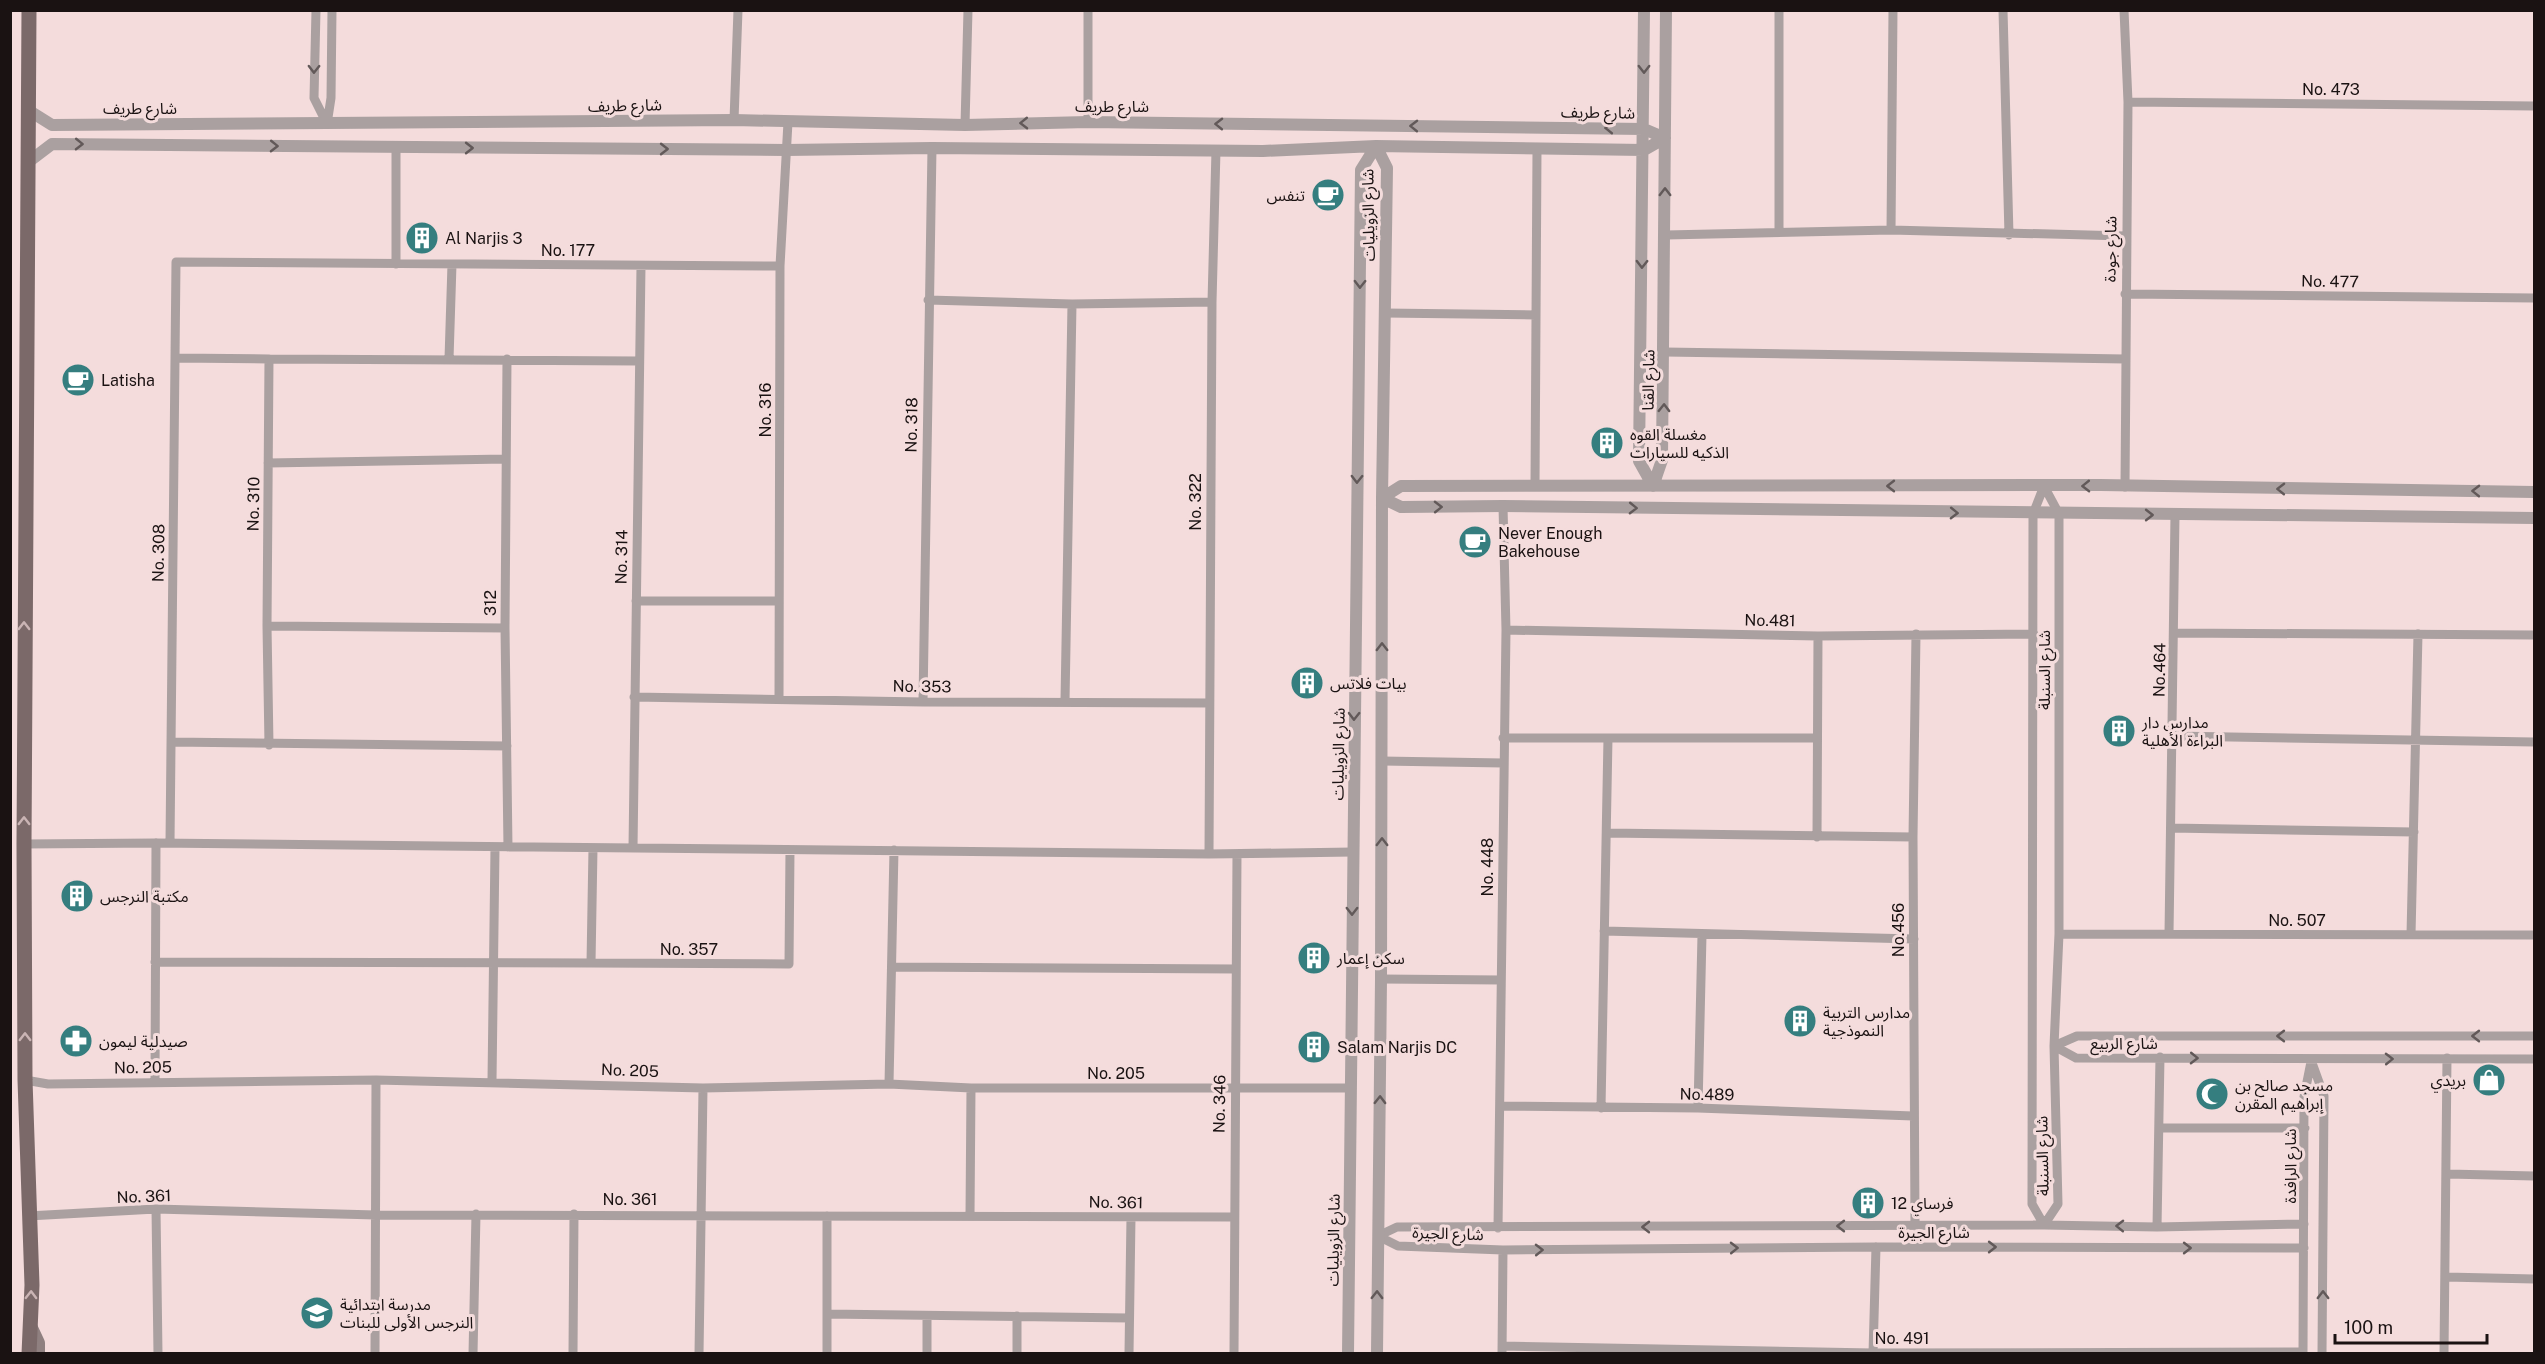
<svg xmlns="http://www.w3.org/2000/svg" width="2545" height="1364" font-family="'Public Sans','Noto Sans Arabic',sans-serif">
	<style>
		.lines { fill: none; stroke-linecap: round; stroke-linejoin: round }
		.minor { stroke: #aaa0a0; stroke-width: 9 }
		.tertiary { stroke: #aaa0a0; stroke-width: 12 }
		.secondary { stroke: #8f8080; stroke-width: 14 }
		.primary { stroke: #7b6969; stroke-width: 15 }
		.oneway { stroke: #625959 }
		.oneway2 { stroke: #cab4b4 }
		.labels { text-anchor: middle; stroke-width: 6; stroke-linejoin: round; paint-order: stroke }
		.street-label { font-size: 16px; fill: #1a1212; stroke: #f4dcdc }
		.poi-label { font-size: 16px; fill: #1a1212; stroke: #f4dcdc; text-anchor: start }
	</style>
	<rect width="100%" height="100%" fill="#f4dcdc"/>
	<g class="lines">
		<path class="minor" d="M316,10L314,98L327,124L331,98L332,10
			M1088,10V122
			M2003,10L2009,235
			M2124,10L2128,102L2125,487
			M2128,102L2534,106
			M734,120L738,10
			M965,125L968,10
			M1891,230L1893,10
			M1779,232V10
			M1666,235L1891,230L2125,236
			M396,264V147
			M2125,294L2534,298
			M928,300L1072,304L1212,302
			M1385,313L1536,315
			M1665,352L2125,359
			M175,358L269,359L267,626L269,745
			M269,359L638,361
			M449,359L452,264
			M507,359L505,628L508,847
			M268,463L506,459
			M1535,486L1537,150
			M2044,486L2059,514V934L2054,1046L2058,1204L2044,1225L2032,1204L2033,514Z
			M636,601H779
			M267,626L505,628
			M1506,630L1818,636L2034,634
			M2175,633L2534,635
			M634,697L923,702L1209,703
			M779,698L780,266L788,122
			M1065,701L1072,304
			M923,702L932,148
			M2173,736L2534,742
			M1503,738H1816
			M171,742L507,746
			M1382,761L1503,763
			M2171,828L2414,832
			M1607,833L1913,837
			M1817,837L1818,636
			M170,843L176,262L780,266
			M24,844L156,843L1209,854L1353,852
			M593,848L591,963L789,964L790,850
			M633,848L641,266
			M1209,854L1212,302L1216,150
			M1604,931L1914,939
			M2059,934L2534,935
			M2169,934L2175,515
			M2411,935L2418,634
			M155,962L591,963
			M892,967L1236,969
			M1381,979L1501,980
			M2054,1046L2076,1058L2534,1059
			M2054,1046L2077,1036H2534
			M2311,1060L2324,1096L2322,1354
			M25,1080L48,1084L376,1080L703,1088L889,1084L971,1088H1351
			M492,1081L495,848
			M155,1082L156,843
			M889,1084L894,850
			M1500,1106L1698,1108L1913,1116
			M1601,1108L1608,738
			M1698,1108L1702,935
			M2159,1128H2305
			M2448,1174L2534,1176
			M156,1209L158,1354
			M970,1215L971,1088
			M28,1216L156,1209L376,1215L1233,1217
			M1915,1226L1913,837L1916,634
			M2157,1227L2160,1057
			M1498,1228L1506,630L1503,506
			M1378,1236L1398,1246L1503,1250L1876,1247L2304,1248
			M1378,1236L1397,1227L2044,1225L2157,1227L2304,1224
			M2446,1277L2534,1279
			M827,1314L1129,1318
			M927,1316V1354
			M1502,1346L1873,1353L2303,1352
			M375,1354L376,1080
			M473,1354L476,1214
			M573,1354L574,1214
			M699,1354L703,1088
			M827,1354V1216
			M1017,1354V1316
			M1129,1354L1131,1217
			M1234,1354L1237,854
			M1502,1354L1503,1250
			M1873,1354L1876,1247
			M2303,1354L2304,1097L2311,1062
			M2444,1354L2447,1058"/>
		<path class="tertiary" d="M1644,10L1639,461L1653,486
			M28,110L52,125L734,120L965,125L1088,122L1644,129L1665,138
			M1376,146L1387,168L1382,498L1381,979L1377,1354
			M27,163L52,144L786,150L932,148L1263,151L1376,146L1644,150L1665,138
			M1653,486L1662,460L1666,10
			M1382,498L1401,486L2101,485L2534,492
			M1382,498L1401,507L1503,506L2534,518
			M1348,1354L1361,170L1376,146"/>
		<path class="secondary" d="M31,1328L38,1343V1354"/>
		<path class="primary" d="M29,10L24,844L25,1080L32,1285L29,1354"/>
	</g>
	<defs><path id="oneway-chevron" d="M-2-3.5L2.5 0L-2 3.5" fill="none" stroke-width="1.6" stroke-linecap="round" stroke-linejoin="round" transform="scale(1.5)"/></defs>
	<g class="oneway">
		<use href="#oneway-chevron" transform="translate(314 69) rotate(91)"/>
		<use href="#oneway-chevron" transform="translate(1644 69) rotate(90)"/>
		<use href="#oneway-chevron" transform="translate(1024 123) rotate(179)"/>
		<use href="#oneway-chevron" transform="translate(1219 124) rotate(-179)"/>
		<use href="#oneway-chevron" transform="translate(1414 126) rotate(-179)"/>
		<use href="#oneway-chevron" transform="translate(1609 128) rotate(-179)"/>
		<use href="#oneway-chevron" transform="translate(79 144) rotate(1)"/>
		<use href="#oneway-chevron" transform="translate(274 146) rotate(1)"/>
		<use href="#oneway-chevron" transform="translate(469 148)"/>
		<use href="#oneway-chevron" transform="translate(664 149)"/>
		<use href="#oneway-chevron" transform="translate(1665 192) rotate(-90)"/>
		<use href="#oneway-chevron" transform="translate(1642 264) rotate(91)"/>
		<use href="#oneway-chevron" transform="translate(1360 284) rotate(91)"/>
		<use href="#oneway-chevron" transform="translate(1664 408) rotate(-89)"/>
		<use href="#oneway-chevron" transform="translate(1357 479) rotate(91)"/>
		<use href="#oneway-chevron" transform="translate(1891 486) rotate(180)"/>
		<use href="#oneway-chevron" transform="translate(2086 486) rotate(179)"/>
		<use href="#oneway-chevron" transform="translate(2281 489) rotate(-179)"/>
		<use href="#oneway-chevron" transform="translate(2476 491) rotate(-179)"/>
		<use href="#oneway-chevron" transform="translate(1438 507) rotate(-1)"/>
		<use href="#oneway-chevron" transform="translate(1633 508) rotate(1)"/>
		<use href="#oneway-chevron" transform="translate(1954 513) rotate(1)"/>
		<use href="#oneway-chevron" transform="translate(2149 515)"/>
		<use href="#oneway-chevron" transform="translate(1382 647) rotate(-90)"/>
		<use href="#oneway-chevron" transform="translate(1354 716) rotate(91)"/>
		<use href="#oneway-chevron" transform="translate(1382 842) rotate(-90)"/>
		<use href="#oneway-chevron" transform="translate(1352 911) rotate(90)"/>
		<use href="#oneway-chevron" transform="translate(2281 1036) rotate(180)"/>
		<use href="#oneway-chevron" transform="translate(2476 1036) rotate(180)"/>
		<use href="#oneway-chevron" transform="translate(2194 1058) rotate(1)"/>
		<use href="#oneway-chevron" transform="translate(2389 1059) rotate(-1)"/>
		<use href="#oneway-chevron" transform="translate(1380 1100) rotate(-89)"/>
		<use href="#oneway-chevron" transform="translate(1841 1226) rotate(180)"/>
		<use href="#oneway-chevron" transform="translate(2120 1226) rotate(-179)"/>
		<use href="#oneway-chevron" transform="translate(1646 1227) rotate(180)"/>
		<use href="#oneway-chevron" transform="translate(1992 1247)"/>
		<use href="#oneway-chevron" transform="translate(1734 1248) rotate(-1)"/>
		<use href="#oneway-chevron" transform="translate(2187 1248)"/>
		<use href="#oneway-chevron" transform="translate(1539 1250) rotate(-1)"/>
		<use href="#oneway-chevron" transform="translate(1377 1295) rotate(-89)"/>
		<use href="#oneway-chevron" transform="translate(2323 1295) rotate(-90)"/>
	</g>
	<g class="oneway2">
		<use href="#oneway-chevron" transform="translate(24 626) rotate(-90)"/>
		<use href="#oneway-chevron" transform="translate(24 821) rotate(-90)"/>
		<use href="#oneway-chevron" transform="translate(25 1037) rotate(-90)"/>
		<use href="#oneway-chevron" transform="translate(31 1295) rotate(-89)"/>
	</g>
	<defs>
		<symbol id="cafe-disc" viewBox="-11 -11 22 22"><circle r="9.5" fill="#357e7f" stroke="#f4dcdc"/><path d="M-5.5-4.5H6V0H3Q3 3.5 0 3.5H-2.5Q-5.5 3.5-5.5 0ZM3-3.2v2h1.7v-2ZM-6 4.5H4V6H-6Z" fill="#fff"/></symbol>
		<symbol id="building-disc" viewBox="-11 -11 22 22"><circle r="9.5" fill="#357e7f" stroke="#f4dcdc"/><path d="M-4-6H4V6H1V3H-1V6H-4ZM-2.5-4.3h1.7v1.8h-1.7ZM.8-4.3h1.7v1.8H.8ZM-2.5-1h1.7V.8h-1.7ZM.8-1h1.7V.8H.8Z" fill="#fff"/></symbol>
		<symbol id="pharmacy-disc" viewBox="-11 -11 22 22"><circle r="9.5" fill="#357e7f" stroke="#f4dcdc"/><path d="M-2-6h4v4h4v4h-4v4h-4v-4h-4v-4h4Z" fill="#fff"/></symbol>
		<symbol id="shop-disc" viewBox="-11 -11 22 22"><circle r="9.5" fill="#357e7f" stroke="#f4dcdc"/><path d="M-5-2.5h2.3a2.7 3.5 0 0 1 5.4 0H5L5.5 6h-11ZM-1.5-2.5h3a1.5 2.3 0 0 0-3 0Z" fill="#fff"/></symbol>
		<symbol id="mosque-disc" viewBox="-11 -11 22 22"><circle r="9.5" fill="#357e7f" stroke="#f4dcdc"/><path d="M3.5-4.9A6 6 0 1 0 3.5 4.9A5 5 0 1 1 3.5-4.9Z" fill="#fff"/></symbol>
		<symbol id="school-disc" viewBox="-11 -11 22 22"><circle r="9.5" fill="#357e7f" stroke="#f4dcdc"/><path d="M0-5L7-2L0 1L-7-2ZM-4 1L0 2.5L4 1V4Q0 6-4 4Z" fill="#fff"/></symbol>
	</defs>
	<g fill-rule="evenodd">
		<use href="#cafe-disc" x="1309" y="176" width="38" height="38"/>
		<use href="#building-disc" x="403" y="219" width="38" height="38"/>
		<use href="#cafe-disc" x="59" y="361" width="38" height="38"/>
		<use href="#building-disc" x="1588" y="424" width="38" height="38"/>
		<use href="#cafe-disc" x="1456" y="523" width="38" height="38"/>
		<use href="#building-disc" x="1288" y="664" width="38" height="38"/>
		<use href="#building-disc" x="2100" y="712" width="38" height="38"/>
		<use href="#building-disc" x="58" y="877" width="38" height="38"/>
		<use href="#building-disc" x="1295" y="939" width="38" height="38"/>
		<use href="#building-disc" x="1781" y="1002" width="38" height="38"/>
		<use href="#pharmacy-disc" x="57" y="1022" width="38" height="38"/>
		<use href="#building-disc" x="1295" y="1028" width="38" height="38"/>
		<use href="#shop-disc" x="2470" y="1061" width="38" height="38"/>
		<use href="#mosque-disc" x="2193" y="1075" width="38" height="38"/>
		<use href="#building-disc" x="1849" y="1184" width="38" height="38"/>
		<use href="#school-disc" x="298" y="1294" width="38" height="38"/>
	</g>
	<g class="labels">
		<g class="street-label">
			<text x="2331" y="95">No. 473</text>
			<text transform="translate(625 105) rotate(-1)" y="6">شارع طريف</text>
			<text x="1112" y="112">شارع طريف</text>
			<text x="140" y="114">شارع طريف</text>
			<text transform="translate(1598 112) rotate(1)" y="6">شارع طريف</text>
			<text transform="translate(1368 215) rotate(-91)" y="6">شارع الزويليات</text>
			<text transform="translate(2110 249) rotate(-89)" y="6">شارع جودة</text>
			<text x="568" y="256">No. 177</text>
			<text transform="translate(2330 281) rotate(1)" y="6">No. 477</text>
			<text transform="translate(1648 380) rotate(-89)" y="6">شارع القنا</text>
			<text transform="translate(765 410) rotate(-90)" y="6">No. 316</text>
			<text transform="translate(911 425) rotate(-89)" y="6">No. 318</text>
			<text transform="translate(1195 502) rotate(-90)" y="6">No. 322</text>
			<text transform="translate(253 504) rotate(-89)" y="6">No. 310</text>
			<text transform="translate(158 553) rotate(-89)" y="6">No. 308</text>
			<text transform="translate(621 557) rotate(-89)" y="6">No. 314</text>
			<text transform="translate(490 603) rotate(-90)" y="6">312</text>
			<text transform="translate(1770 620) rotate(1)" y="6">No.481</text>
			<text transform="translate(2044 670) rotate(-90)" y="6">شارع السنبلة</text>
			<text transform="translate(2159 670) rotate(-89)" y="6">No.464</text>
			<text transform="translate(922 686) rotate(1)" y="6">No. 353</text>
			<text transform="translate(1338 754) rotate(-89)" y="6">شارع الزويليات</text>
			<text transform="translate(1487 867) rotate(-90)" y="6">No. 448</text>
			<text x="2297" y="926">No. 507</text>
			<text transform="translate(1898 930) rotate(-90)" y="6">No.456</text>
			<text x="689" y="955">No. 357</text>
			<text x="2124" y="1049">شارع الربيع</text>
			<text transform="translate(143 1067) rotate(-1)" y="6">No. 205</text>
			<text transform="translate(630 1070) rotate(2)" y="6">No. 205</text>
			<text x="1116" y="1079">No. 205</text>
			<text transform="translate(1707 1094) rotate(1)" y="6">No.489</text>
			<text transform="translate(1219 1104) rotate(-89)" y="6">No. 346</text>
			<text transform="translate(2042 1156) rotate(-91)" y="6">شارع السنبلة</text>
			<text transform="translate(2290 1166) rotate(-90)" y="6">شارع الرافدة</text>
			<text transform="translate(144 1196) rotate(-2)" y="6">No. 361</text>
			<text x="630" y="1205">No. 361</text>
			<text transform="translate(1116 1202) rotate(1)" y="6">No. 361</text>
			<text x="1934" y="1238">شارع الجيرة</text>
			<text transform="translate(1448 1233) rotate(2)" y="6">شارع الجيرة</text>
			<text transform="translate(1333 1240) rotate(-89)" y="6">شارع الزويليات</text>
			<text x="1902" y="1344">No. 491</text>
		</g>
		<g class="poi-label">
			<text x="1305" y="201" text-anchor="end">تنفس</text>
			<text x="445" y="244">Al Narjis 3</text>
			<text x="101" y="386">Latisha</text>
			<text x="1630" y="440">مغسلة القوه<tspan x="1630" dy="18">الذكيه للسيارات</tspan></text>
			<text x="1498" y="539">Never Enough<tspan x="1498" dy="18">Bakehouse</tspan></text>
			<text x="1330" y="689">بيات فلاتس</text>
			<text x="2142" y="728">مدارس دار<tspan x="2142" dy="18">البراءة الأهلية</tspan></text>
			<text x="100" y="902">مكتبة النرجس</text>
			<text x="1337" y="964">سكن إعمار</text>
			<text x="1823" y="1018">مدارس التربية<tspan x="1823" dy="18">النموذجية</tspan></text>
			<text x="99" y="1047">صيدلية ليمون</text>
			<text x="1337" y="1053">Salam Narjis DC</text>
			<text x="2466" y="1086" text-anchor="end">بريدي</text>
			<text x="2235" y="1091">مسجد صالح بن<tspan x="2235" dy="18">إبراهيم المقرن</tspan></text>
			<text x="1891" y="1209">فرساي 12</text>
			<text x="340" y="1310">مدرسة ابتدائية<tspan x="340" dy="18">النرجس الأولى للبنات</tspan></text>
		</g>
	</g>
	<rect width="2545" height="1364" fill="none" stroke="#1a1212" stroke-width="24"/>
	<path d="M2335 1334v9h152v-9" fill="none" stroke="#1a1212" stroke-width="3"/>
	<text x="2344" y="1334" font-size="18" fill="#1a1212" stroke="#f4dcdc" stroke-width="4.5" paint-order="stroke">100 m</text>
</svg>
